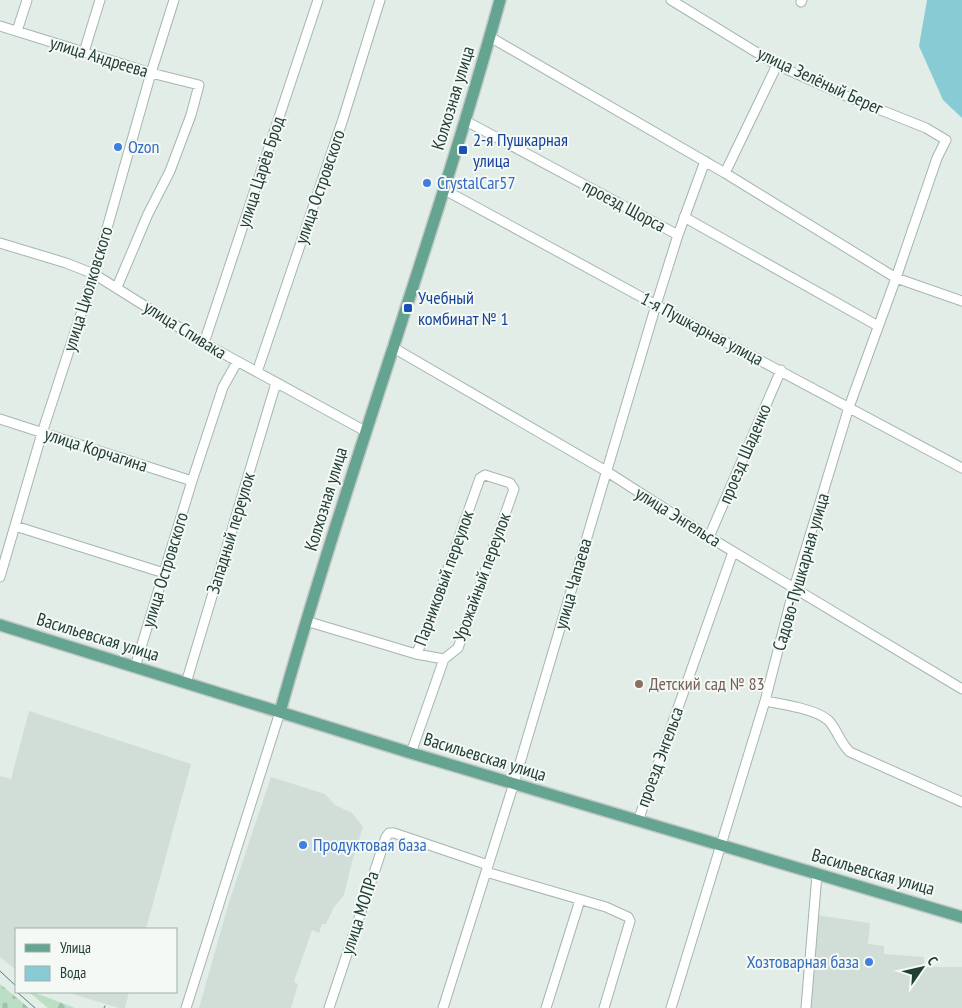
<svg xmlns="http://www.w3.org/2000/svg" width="962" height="1008" font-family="'PT Sans Narrow',sans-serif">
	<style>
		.built { fill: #d1ddd7 }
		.forest { fill: url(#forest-firs) }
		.cemetery { fill: url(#cemetery-stones) }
		.water { fill: #89cbd4 }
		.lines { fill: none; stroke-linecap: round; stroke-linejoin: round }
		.minor-casing { stroke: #a5b5af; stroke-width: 11 }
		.major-casing { stroke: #c1c9c7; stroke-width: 14 }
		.minor { stroke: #fff; stroke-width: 9 }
		.major { stroke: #66a492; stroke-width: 11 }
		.tram { stroke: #5c7b71; stroke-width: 1 }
		.shop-dot { fill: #3f7fe0; stroke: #f4f9f6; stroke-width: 2 }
		.transit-dot { fill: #1a4fb4; stroke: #f4f9f6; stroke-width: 2 }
		.education-dot { fill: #8d6e63; stroke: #f4f9f6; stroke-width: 2 }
		.labels { text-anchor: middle; stroke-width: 4; stroke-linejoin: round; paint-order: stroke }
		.street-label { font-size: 18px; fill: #223f36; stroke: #f4f9f6 }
		.transit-label { font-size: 18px; fill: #164399; stroke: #f4f9f6; text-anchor: start }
		.shop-label { font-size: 18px; fill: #366cbe; stroke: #f4f9f6; text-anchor: start }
		.education-label { font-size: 18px; fill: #785e54; stroke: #f4f9f6; text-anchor: start }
	</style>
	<defs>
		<pattern id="forest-firs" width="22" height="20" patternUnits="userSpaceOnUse" patternTransform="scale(1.25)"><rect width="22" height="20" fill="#bbdfc4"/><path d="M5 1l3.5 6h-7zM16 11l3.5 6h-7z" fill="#a0c0a9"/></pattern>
		<pattern id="cemetery-stones" width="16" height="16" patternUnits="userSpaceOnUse" patternTransform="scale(1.25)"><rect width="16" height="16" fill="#bbdfc4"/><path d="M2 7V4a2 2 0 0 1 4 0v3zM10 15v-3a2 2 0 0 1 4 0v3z" fill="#a0c0a9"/></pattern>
	</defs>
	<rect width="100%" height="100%" fill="#e3ede8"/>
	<path class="built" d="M29,711L191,764L146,929H16V970L0,957V776L11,779Z
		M271,777L325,794L335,805L352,813L363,827L352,862L344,895L334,907L326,924H322L319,933L312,930L294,982L298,984L291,1008H199L230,899Z
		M817,915L870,923L868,944L884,946V954L924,957V967H962V1008H809Z
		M66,992H129L125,1008H119Z"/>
	<path class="forest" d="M29,992H33L75,1008H48Z"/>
	<path class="cemetery" d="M0,984L29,1008H0Z"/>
	<path class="water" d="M927,0H962V118L943,100L919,46Z"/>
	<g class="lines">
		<defs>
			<path id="minor" d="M801,2L802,0
				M0,26L151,73L199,85L191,115L170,171L148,214L117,287
				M17,31L27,0
				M490,37L725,173L896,278L962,301
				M84,52L100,0
				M464,120L678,235
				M725,173L777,65
				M443,189L656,305L962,468
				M684,217L878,326
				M0,243L66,263L94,274L204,343L365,431
				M204,343L318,0
				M392,347L606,471L709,537L962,689
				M257,372L343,119L380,0
				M0,419L192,481
				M15,526L164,573
				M709,537L781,370
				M0,577L42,433L94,274L151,73L174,0
				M306,621L416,654L422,642L480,478L485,475L510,483L514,489L458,648L444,659L411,753
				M416,654L444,659
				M135,667L192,481L223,387L237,362
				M186,683L276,383
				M765,701C782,704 815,709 828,720C837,729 840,743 850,752L962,802
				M638,821L733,552
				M486,872L606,907L628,917L630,921L604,1008
				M186,1008L280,712
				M329,1008L386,837L389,833H394L488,865
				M443,1008L514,783L656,305L678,235L705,161
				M546,1008L580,900
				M671,1008L765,701L794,588L849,407L896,278L937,158L946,140L926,128L853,99L777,65L671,0
				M806,1008L817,874"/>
			<path id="major" d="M0,625L411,753L962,917
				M280,712C347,473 434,240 500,0"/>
		</defs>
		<use href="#minor" class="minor-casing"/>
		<use href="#major" class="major-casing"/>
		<use href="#minor" class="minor"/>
		<use href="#major" class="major"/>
		<path class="tram" d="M0,971L16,986
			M17,992L35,1008
			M104,1008L105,1006"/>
	</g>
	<g class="shop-dot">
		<circle cx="118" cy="147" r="5"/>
		<circle cx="427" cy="183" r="5"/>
		<circle cx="303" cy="845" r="5"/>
		<circle cx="869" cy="962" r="5"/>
	</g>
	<g class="transit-dot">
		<rect x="458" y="145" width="10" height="10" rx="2.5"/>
		<rect x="403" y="303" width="10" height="10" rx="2.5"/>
	</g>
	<circle class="education-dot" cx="639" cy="684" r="5"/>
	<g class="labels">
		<g class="street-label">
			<text transform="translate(99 57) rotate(17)" y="6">улица Андреева</text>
			<text transform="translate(820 81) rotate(25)" y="6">улица Зелёный Берег</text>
			<text transform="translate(453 98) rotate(-73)" y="6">Колхозная улица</text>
			<text transform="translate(261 172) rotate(-72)" y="6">улица Царёв Брод</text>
			<text transform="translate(320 187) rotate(-71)" y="6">улица Островского</text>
			<text transform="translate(624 206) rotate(28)" y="6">проезд Щорса</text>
			<text transform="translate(88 289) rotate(-73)" y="6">улица Циолковского</text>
			<text transform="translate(702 329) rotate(28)" y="6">1-я Пушкарная улица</text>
			<text transform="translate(185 330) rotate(32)" y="6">улица Спивака</text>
			<text transform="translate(96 450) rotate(18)" y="6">улица Корчагина</text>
			<text transform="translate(745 454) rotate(-67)" y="6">проезд Шаденко</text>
			<text transform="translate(326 499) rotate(-73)" y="6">Колхозная улица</text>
			<text transform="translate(678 517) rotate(32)" y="6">улица Энгельса</text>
			<text transform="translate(231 533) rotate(-73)" y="6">Западный переулок</text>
			<text transform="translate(165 570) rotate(-73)" y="6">улица Островского</text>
			<text transform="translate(801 572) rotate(-74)" y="6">Садово-Пушкарная улица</text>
			<text transform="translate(482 577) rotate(-70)" y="6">Урожайный переулок</text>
			<text transform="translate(444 578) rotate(-70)" y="6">Парниковый переулок</text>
			<text transform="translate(573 584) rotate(-74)" y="6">улица Чапаева</text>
			<text transform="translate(98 637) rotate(17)" y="6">Васильевская улица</text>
			<text transform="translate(485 757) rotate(17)" y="6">Васильевская улица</text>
			<text transform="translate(660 757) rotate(-70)" y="6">проезд Энгельса</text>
			<text transform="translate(873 872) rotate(16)" y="6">Васильевская улица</text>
			<text transform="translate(360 913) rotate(-72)" y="6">улица МОПРа</text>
		</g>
		<g class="transit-label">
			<text x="473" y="146">2-я Пушкарная<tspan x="473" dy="21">улица</tspan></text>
			<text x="418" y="304">Учебный<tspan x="418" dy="21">комбинат № 1</tspan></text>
		</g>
		<g class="shop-label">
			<text x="128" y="153">Ozon</text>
			<text x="437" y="189">CrystalCar57</text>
			<text x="313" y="851">Продуктовая база</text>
			<text x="859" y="968" text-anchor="end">Хозтоварная база</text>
		</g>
		<g class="education-label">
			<text x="649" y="690">Детский сад № 83</text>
		</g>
	</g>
	<rect x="15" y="928" width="162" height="65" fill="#f4f9f6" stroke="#a0afa9"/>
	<rect x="25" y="944" width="25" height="8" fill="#66a492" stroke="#a0afa9"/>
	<text x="60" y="953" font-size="15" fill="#223f36">Улица</text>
	<rect x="25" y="966" width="25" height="15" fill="#89cbd4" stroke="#a0afa9"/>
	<text x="60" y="978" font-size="15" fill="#223f36">Вода</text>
	<g transform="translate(922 968) rotate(56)" stroke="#f4f9f6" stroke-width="4" paint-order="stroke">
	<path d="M0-4L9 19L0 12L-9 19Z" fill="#223f36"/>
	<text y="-8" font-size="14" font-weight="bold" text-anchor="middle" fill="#223f36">С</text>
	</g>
</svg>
